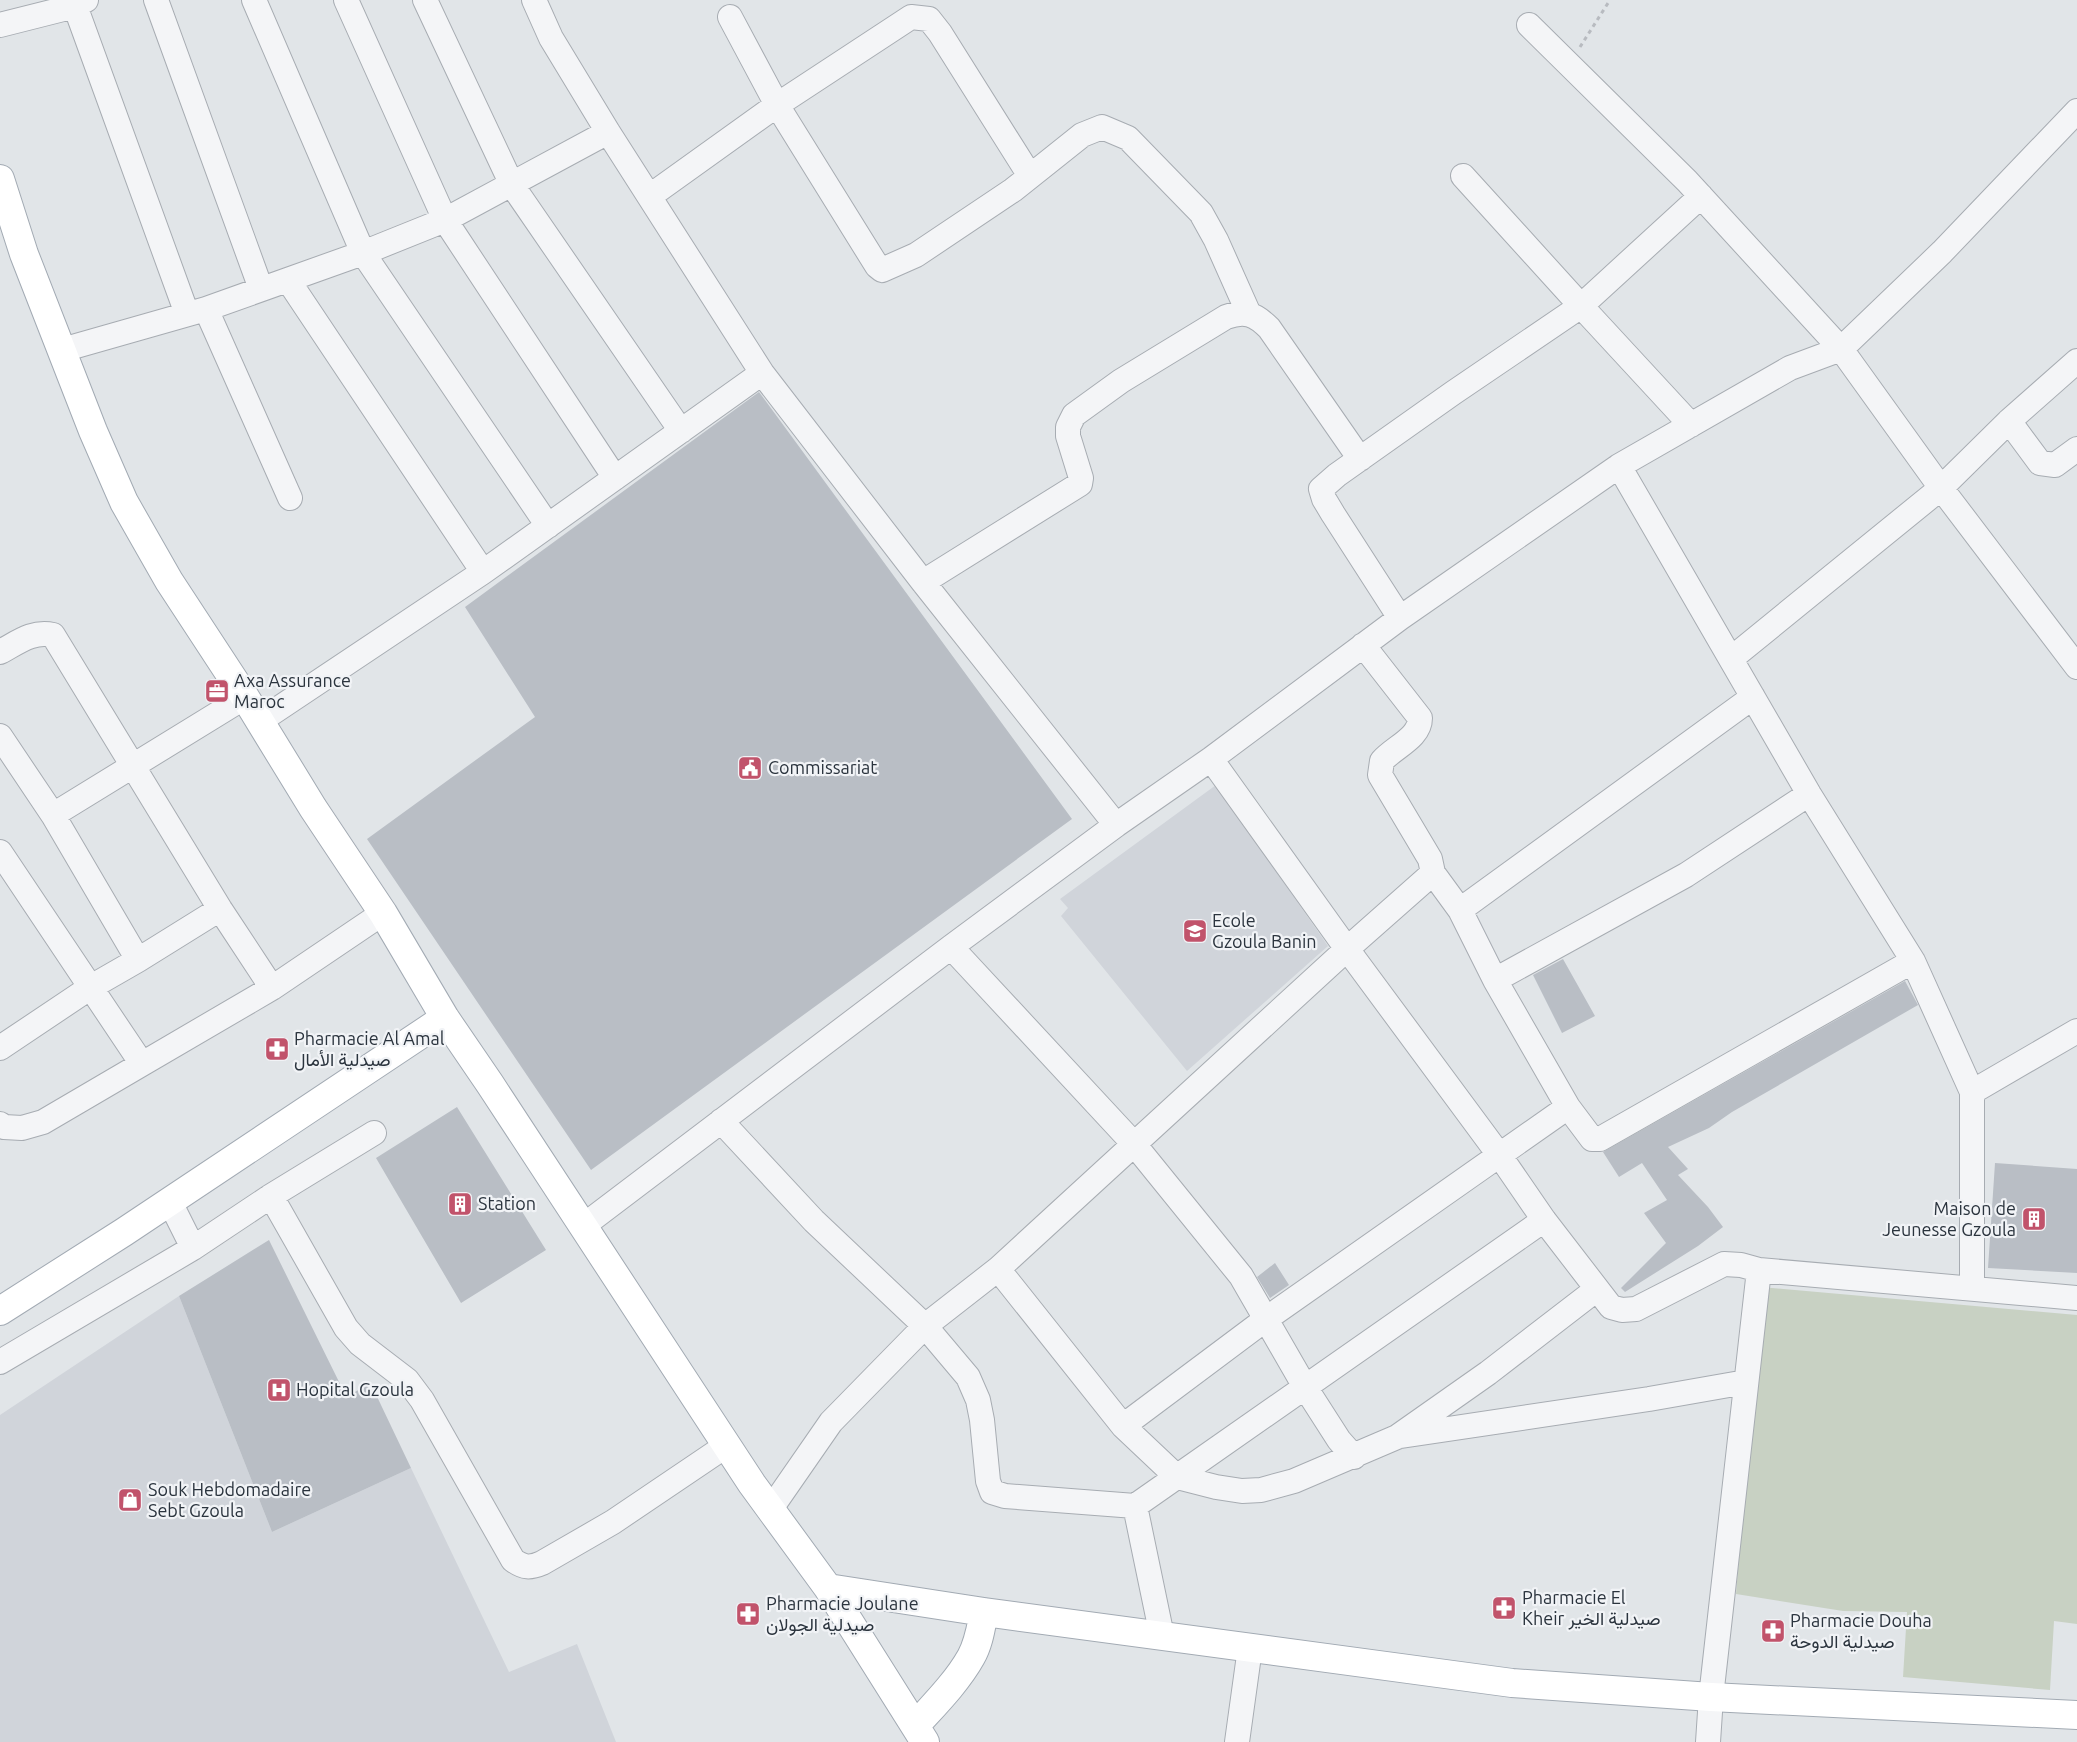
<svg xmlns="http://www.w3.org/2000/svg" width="2077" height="1742" font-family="Ubuntu,Vazirmatn,sans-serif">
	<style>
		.built { fill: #d0d4da }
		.green { fill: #c8d1c3 }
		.building { fill: #b9bec5 }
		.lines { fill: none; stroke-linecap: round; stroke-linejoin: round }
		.minor-casing { stroke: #a7acb2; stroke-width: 26 }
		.major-casing { stroke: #a2aab3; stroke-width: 30 }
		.path { stroke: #b8bbc0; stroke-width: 3; stroke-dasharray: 4 4; stroke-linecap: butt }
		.minor { stroke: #f4f5f7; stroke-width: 24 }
		.major { stroke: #fff; stroke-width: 28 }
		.labels { text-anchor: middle; stroke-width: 4.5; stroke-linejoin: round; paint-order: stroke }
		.poi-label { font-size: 18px; fill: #2b343e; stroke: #f1f3f6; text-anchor: start }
	</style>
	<rect width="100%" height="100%" fill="#e1e5e8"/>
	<path class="built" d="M1216,785L1328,946L1187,1071L1061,916L1068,908L1060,899Z
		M179,1296L272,1532L411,1468L509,1672L577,1644L616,1742H0V1415Z"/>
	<path class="green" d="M1761,1287L2077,1315V1624L2054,1621L2050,1690L1903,1677L1907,1612L1843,1611L1736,1594Z"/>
	<path class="building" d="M759,392L1072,819L591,1170L367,839L535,717L465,607Z
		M1563,959L1595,1016L1562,1033L1533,975Z
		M1905,981L1918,1005L1732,1112L1709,1128L1668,1147L1688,1169L1678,1175L1708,1207L1723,1227L1698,1246L1625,1292L1621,1288L1666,1243L1644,1213L1667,1200L1642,1163L1619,1177L1603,1152Z
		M457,1107L546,1250L461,1303L376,1158Z
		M1995,1163L2077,1169V1273L1988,1268Z
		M269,1240L346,1396L371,1384L411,1468L272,1532L179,1296Z
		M1275,1263L1289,1285L1270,1298L1257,1277Z"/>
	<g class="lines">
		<defs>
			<path id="minor" d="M73,0L187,314
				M156,0L261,289
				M254,0L363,253L548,526
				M346,0L445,220L615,478
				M425,0L512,185L681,431
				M534,0L551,38L608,132L762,373L923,582L1116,825
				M730,17L777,105L877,266L882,270L916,255L1013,190L1082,135L1102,127L1128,138L1201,213L1216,240L1249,314
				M0,25L75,6L86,0
				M1529,25L1687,181L1841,349L1941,488L2077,667
				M1463,176L1581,306L1701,196
				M650,196L777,105L911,17L929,19L940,33L1030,176
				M288,280L483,572
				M206,309L290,498
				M62,350L206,309L363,253L445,220L608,132
				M2009,421L2040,463L2055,465L2077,449
				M1619,466L1809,794L1913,961L1972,1092V1288
				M923,582L1080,484L1081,478L1068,436V427L1074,415L1121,381L1226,317C1245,310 1255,314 1269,328L1360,459
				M1400,618L1333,514L1324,499L1321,489L1337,475L1453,393L1581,306L1691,425
				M1363,645L1420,718C1420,738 1394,747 1382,761L1380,775L1430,859L1433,873L1460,910L1495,980L1568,1107L1592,1139H1600L1913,961
				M0,652C17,643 33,630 53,635L220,909L138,960L53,815
				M1732,658L1941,488L2009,421L2077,361
				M260,721L483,572L762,373
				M0,736L53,815L245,697
				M1211,759L1347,949L1500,1156L1544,1220L1611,1307L1622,1310L1636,1309L1724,1264L1741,1265L1759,1270L2077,1298
				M0,852L142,1064L272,988L383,913
				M220,909L272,988
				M1460,910L1753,697
				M951,947L1134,1144L1241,1276L1305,1387L1339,1440L1354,1457
				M1495,980L1686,875L1809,794
				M0,1048L91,987L138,960
				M1972,1092L2077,1031
				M721,1121L814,1221L925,1326L968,1377L978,1400L982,1420L988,1481L992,1492L1005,1496L1135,1506L1162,1636
				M0,1124L4,1127L22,1128L43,1122L142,1064
				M271,1196L346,1328L360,1344L407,1380L422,1400L513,1560C524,1568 530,1568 542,1563L613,1522L727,1445
				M170,1202L193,1248
				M583,1226L951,947L1116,825L1211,759L1400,618L1619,466L1790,368L1841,349L1942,252L2077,111
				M998,1269L1123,1426L1177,1477L1216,1487L1242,1491L1261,1490L1294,1481L1397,1437L1488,1373L1597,1289
				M0,1362L193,1248L271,1196L374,1133
				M1123,1426L1266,1319L1568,1107
				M1401,1436L1649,1399L1746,1382
				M1135,1506L1544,1220
				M770,1510L831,1422L925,1326L998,1269L1347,949L1433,873
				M1237,1742L1250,1648
				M1708,1742L1711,1697L1759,1270"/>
			<path id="major" d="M0,179L24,254L93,431L124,502L169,581L245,697L313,808L383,913L445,1018L490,1084L752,1484L828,1588L925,1742
				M0,1311L124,1232L445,1018
				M828,1588L984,1612L1512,1683L1711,1697L2077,1715
				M915,1726C934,1705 957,1682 971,1657C979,1643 981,1627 984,1612"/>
		</defs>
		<use href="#minor" class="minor-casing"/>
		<use href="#major" class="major-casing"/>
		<path class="path" d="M1580,47L1610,0"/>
		<use href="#minor" class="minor"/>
		<use href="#major" class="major"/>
	</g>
	<defs>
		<symbol id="office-square" viewBox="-11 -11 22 22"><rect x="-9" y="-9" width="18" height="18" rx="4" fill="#c1536b" stroke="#f1f3f6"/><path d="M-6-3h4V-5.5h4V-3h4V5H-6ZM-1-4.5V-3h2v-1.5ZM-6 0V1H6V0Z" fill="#fff"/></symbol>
		<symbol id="civic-square" viewBox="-11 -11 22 22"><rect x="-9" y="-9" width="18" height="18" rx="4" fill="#c1536b" stroke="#f1f3f6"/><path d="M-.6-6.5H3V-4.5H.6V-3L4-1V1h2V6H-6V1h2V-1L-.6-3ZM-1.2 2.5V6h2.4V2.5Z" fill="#fff"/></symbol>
		<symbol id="school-square" viewBox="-11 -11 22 22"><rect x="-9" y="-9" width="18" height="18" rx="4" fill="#c1536b" stroke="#f1f3f6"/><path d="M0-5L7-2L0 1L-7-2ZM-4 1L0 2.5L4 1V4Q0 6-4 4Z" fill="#fff"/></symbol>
		<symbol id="pharmacy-square" viewBox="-11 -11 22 22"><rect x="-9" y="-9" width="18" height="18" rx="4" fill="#c1536b" stroke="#f1f3f6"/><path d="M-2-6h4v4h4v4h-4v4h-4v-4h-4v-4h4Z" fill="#fff"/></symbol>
		<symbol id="building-square" viewBox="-11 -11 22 22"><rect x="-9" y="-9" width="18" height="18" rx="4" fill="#c1536b" stroke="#f1f3f6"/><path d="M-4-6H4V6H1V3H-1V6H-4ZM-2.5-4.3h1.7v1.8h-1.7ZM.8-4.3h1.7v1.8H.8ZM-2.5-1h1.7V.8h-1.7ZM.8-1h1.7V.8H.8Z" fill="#fff"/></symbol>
		<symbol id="hospital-square" viewBox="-11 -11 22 22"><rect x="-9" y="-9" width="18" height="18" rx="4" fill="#c1536b" stroke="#f1f3f6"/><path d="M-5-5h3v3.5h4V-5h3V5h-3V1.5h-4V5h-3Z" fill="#fff"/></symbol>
		<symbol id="shop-square" viewBox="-11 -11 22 22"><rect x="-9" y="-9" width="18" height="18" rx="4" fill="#c1536b" stroke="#f1f3f6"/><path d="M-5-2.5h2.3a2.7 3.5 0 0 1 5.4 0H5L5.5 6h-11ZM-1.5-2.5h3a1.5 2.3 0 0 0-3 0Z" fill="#fff"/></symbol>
	</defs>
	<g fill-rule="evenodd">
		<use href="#office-square" x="203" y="677" width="28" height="28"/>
		<use href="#civic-square" x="736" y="754" width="28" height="28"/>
		<use href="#school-square" x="1181" y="917" width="28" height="28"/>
		<use href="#pharmacy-square" x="263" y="1035" width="28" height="28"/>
		<use href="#building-square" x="446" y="1190" width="28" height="28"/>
		<use href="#building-square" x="2020" y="1205" width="28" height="28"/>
		<use href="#hospital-square" x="265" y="1376" width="28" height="28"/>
		<use href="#shop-square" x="116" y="1486" width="28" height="28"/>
		<use href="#pharmacy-square" x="1490" y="1594" width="28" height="28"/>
		<use href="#pharmacy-square" x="734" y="1600" width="28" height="28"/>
		<use href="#pharmacy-square" x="1759" y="1617" width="28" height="28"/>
	</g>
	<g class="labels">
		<g class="poi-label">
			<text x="234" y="687">Axa Assurance<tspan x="234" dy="21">Maroc</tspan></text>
			<text x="768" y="774">Commissariat</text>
			<text x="1212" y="927">Ecole<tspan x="1212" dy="21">Gzoula Banin</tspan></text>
			<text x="294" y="1045">Pharmacie Al Amal<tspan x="294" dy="21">صيدلية الأمال</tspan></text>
			<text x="478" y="1210">Station</text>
			<text x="2016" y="1215" text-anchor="end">Maison de<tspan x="2016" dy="21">Jeunesse Gzoula</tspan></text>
			<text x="296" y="1396">Hopital Gzoula</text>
			<text x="148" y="1496">Souk Hebdomadaire<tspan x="148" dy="21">Sebt Gzoula</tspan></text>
			<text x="1522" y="1604">Pharmacie El<tspan x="1522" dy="21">Kheir صيدلية الخير</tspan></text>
			<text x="766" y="1610">Pharmacie Joulane<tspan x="766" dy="21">صيدلية الجولان</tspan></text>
			<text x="1790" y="1627">Pharmacie Douha<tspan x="1790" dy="21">صيدلية الدوحة</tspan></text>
		</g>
	</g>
</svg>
